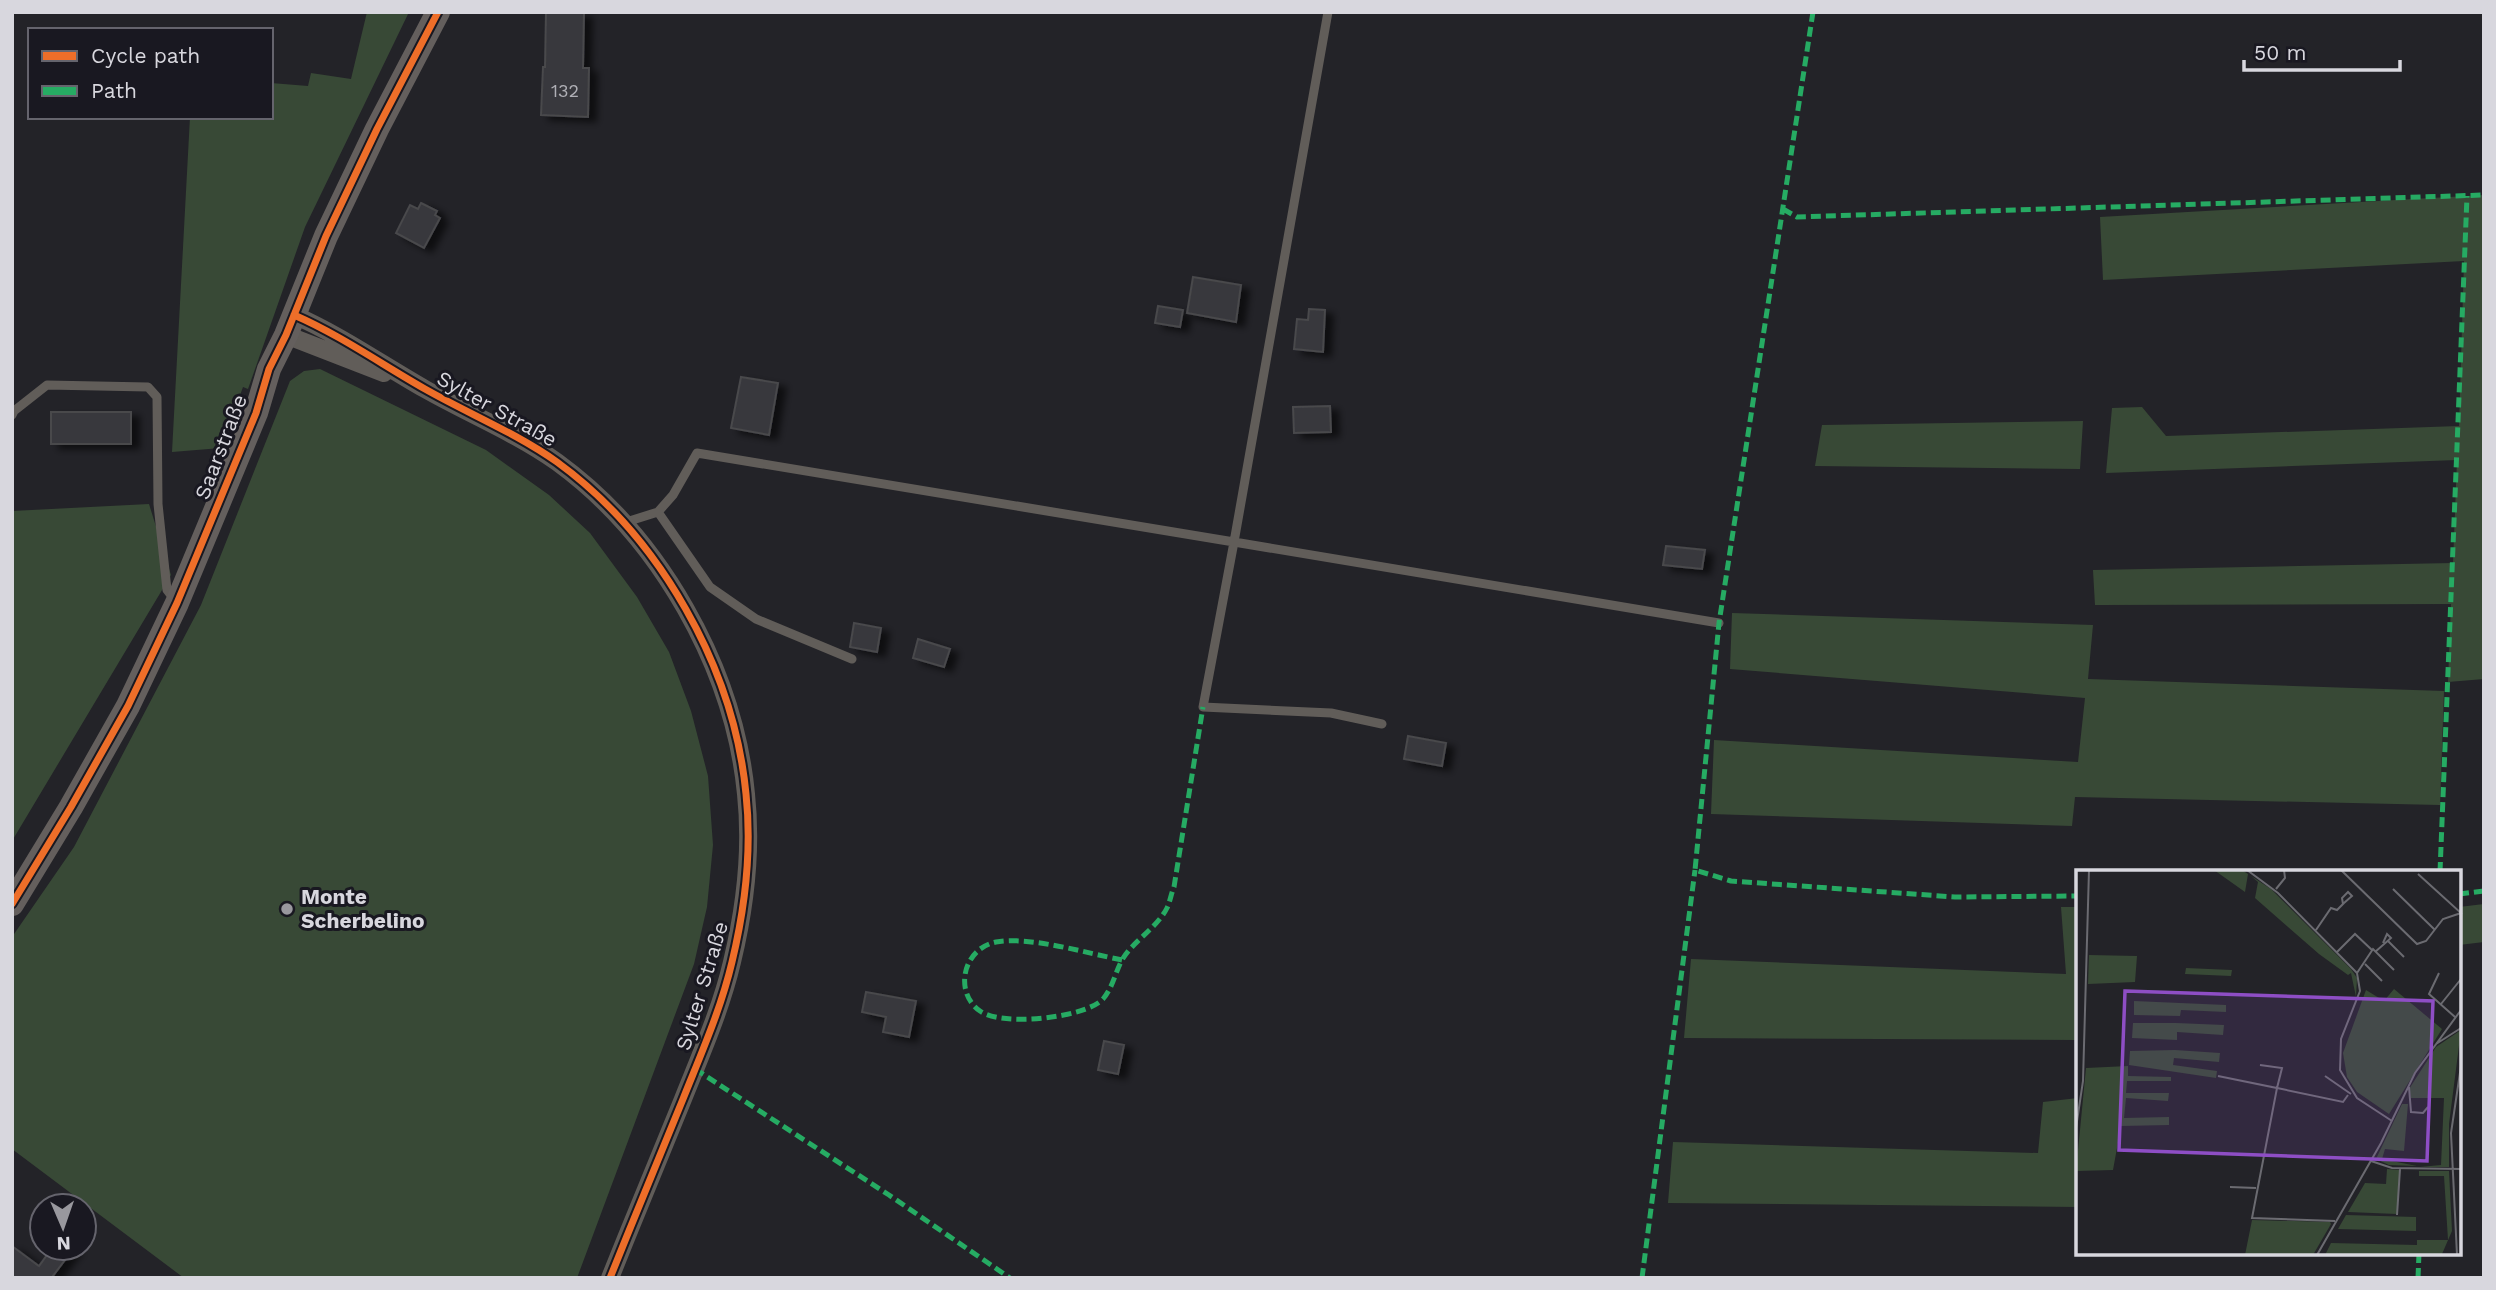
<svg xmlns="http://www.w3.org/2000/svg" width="2496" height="1290" font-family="'Work Sans',sans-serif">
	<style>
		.green { fill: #384936 }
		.building { fill: #39393d; stroke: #48484c; stroke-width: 2; filter: url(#shadow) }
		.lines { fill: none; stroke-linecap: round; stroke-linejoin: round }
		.service { stroke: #615d59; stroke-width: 9 }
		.minor { stroke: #615d59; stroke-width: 18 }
		.secondary { stroke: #645f5d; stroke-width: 24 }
		.quiet { stroke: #26ab63; stroke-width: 5; stroke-dasharray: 10 5; stroke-linecap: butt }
		.cycleway-casing { stroke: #191821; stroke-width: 11 }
		.cycleway { stroke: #ee6e29; stroke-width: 7 }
		.poi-dot { fill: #99989e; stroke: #191821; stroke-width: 2.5 }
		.labels { text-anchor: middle; stroke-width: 6; stroke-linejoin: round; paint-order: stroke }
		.number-label { font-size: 18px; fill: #b0b0b6 }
		.street-label { font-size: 21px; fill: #d8d7de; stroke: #191821 }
		.poi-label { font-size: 21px; font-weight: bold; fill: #d8d7de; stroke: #191821; text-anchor: start }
		.inset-road { fill: none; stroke: #6b6b71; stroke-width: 2 }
		.view { fill: #8e4ec5; fill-opacity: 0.15; stroke: #8e4ec5; stroke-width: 3.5 }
		.inset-edge { fill: none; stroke: #d8d7de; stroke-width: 3.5 }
	</style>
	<defs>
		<filter id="shadow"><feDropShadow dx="8" dy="4.5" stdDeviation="3.5" flood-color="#0009"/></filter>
	</defs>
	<rect width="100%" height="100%" fill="#232328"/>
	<path class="green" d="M367,12H409L305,227L248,389L243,387L221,448L172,452L190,117H271V83L308,86L311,73L351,79Z
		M2484,195V679L2448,682L2451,604L2095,605L2093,570L2453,563L2457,460L2106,473L2112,408L2142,407L2166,436L2459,426L2464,261L2103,280L2100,217Z
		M320,369L486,450L549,495L590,533L637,597L669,652L691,711L708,776L713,845L707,907L694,964L577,1278H184L12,1149V937L74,847L201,605L290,381L304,371Z
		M2083,421L2080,469L1815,466L1822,425Z
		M149,504L171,575L12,841V511Z
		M1732,613L2093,625L2088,679L2444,691L2440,805L2075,797L2072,826L1711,814L1714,740L2078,762L2085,698L1730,669Z
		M2484,904V942L2459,945V907Z
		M2061,907H2078V1040L1684,1038L1691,959L2066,974Z
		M2078,1098V1207L1668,1203L1673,1142L2038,1153L2043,1102Z"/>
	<path class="building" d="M546,12L584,13L583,68H589L588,117L541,115L543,67H545Z
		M421,203L437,211L435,215L440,218L424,248L396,233L410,205L418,209Z
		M1193,277L1241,285L1236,322L1187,313Z
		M1158,306L1183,310L1180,327L1155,323Z
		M1309,309L1325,310L1323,352L1294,349L1297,319L1308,320Z
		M741,377L778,383L769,435L731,428Z
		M1330,406L1331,432L1294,433L1293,407Z
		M51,412H131V444H51Z
		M1666,546L1705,550L1702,569L1663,565Z
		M854,623L881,628L877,652L850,647Z
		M918,639L950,649L944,667L913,658Z
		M1408,736L1446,743L1442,766L1404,759Z
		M866,992L916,1001L909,1037L883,1032L886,1017L862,1012Z
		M1104,1041L1124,1045L1118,1074L1098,1070Z
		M12,1246L39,1266L52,1248H74L53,1276L55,1278H12Z"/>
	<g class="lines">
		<path class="service" d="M12,415L14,411L47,385L148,387L157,397L158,504L167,590L174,599
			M658,512L673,495L697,453L1234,542L1328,12
			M623,523L658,512L710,587L756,619L852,659
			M1382,724L1331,713L1203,707L1234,542L1719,623"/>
		<path class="minor" d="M294,315C340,335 381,364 425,389C469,414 516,433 557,462C660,537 734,668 746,794C752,850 745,908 732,962C721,1009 701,1054 683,1099C659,1158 634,1218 610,1278
			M286,335L384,373"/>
		<path class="secondary" d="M12,904L71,807L128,706L177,603L256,413L269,369L286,335L326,236L377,129L438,12"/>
		<path class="quiet" d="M1813,12L1719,623L1695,870L1731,881L1955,897L2078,896
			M1783,209L1797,217L2484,195
			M2440,872L2467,196
			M2459,894L2484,891
			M1122,960C1086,953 1030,936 996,942C962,949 954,993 980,1011C1002,1027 1085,1018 1103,999C1113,987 1115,973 1122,960C1133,941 1157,928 1167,908C1170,902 1171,894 1174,887L1203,707
			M695,1069L889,1195L1010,1278
			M1642,1278L1695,870
			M2418,1278L2419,1253"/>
		<defs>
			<path id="cycleway" d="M294,315C340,335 381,364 425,389C469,414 516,433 557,462C660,537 734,668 746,794C752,850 745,908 732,962C721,1009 701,1054 683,1099C659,1158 634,1218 610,1278
				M12,904L71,807L128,706L177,603L256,413L269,369L286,335L326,236L377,129L438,12"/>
		</defs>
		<use href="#cycleway" class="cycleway-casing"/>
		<use href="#cycleway" class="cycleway"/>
	</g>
	<circle class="poi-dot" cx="287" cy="909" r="7"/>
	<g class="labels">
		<g class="number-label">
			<text x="565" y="97">132</text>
		</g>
		<g class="street-label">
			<text transform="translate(497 409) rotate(29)" y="7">Sylter Straße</text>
			<text transform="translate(221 447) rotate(-69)" y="7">Saarstraße</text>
			<text transform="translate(702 986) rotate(-73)" y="7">Sylter Straße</text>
		</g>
		<g class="poi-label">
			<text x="301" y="904">Monte<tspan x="301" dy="24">Scherbelino</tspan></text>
		</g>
	</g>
	<g transform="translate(2076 870)">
		<rect width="385" height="385" fill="#232328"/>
		<path d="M138,0H166L172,4L169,22ZM175,6L195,19L275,99L281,108L280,127L275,103L272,105L243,84L179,28L182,12ZM13,85L61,86L59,112L12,114ZM110,98L156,100L155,106L109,104ZM318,119L366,159L313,244L281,222L271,207L267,183L290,120L308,131ZM58,131L150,135V142L105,140L104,146L58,145ZM57,153H100L148,155L147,165L101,162V170L56,168ZM385,160L373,254V297H344L365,295L368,228H335L333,219L360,177ZM99,180L144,183L143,192L98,188L97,195L141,201L140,208L53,195L54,181ZM52,196V206L95,207V211H51L50,223H93L92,231L50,228L48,248L93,247V255L45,256L37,300L0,301L10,198ZM326,234H332L328,281L309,279L306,289L341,296L313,295L300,289ZM311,299L324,300L321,344L272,342L289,313L310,314ZM343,301H373L376,361L366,384L249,385L255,373L341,375V370H372L368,306H343ZM270,345L340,347V361L262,359ZM176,350L254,352L255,354L237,385H169Z" fill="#384936"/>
		<path class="inset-road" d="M171,0L202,23L281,103L284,121L265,169L264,200L281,228L316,251M265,0L341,74L350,71L367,49L385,43L342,4M200,19L209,8L208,0M317,19L359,60M240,60L255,38L261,40L268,33L276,26L272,22L266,28L267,34M312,71L328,87M299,82L315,68L311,64L307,73M260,83L279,64L296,80M289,94L306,111M281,103L297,79L318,100M363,103L353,124L379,147M365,134L385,109M360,174L385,158M142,206L201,218L206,198L184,195M249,206L275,224M333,217L335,242L347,243L352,237M0,258L7,211L13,0M295,291L316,298L385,299M154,317L180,318M321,345L324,299M259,351L176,348L201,218L267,232L272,225M241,385L305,273L339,203L385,140M381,385L375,263L385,196"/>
		<path class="view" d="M49,121L357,131L351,291L43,280Z"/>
		<rect width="385" height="385" class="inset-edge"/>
	</g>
	<rect width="2496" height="1290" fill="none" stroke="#d8d7de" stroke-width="28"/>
	<rect x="28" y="28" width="245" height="91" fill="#191821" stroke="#65646d" stroke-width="2"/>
	<rect x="42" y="51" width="35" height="10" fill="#ee6e29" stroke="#65646d" stroke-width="2"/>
	<text x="91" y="63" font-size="21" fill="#d8d7de">Cycle path</text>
	<rect x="42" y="86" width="35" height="10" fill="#26ab63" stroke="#65646d" stroke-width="2"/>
	<text x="91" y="98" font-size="21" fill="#d8d7de">Path</text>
	<g transform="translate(63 1227) rotate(178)"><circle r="33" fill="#191821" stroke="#65646d" stroke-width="2"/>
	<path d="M0-5L12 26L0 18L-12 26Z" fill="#99989e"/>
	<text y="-10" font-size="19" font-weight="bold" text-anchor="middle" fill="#d8d7de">N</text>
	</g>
	<path d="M2244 60v10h156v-10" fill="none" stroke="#d8d7de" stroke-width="3.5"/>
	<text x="2254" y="60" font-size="21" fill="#d8d7de" stroke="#191821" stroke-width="5" paint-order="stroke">50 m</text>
</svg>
